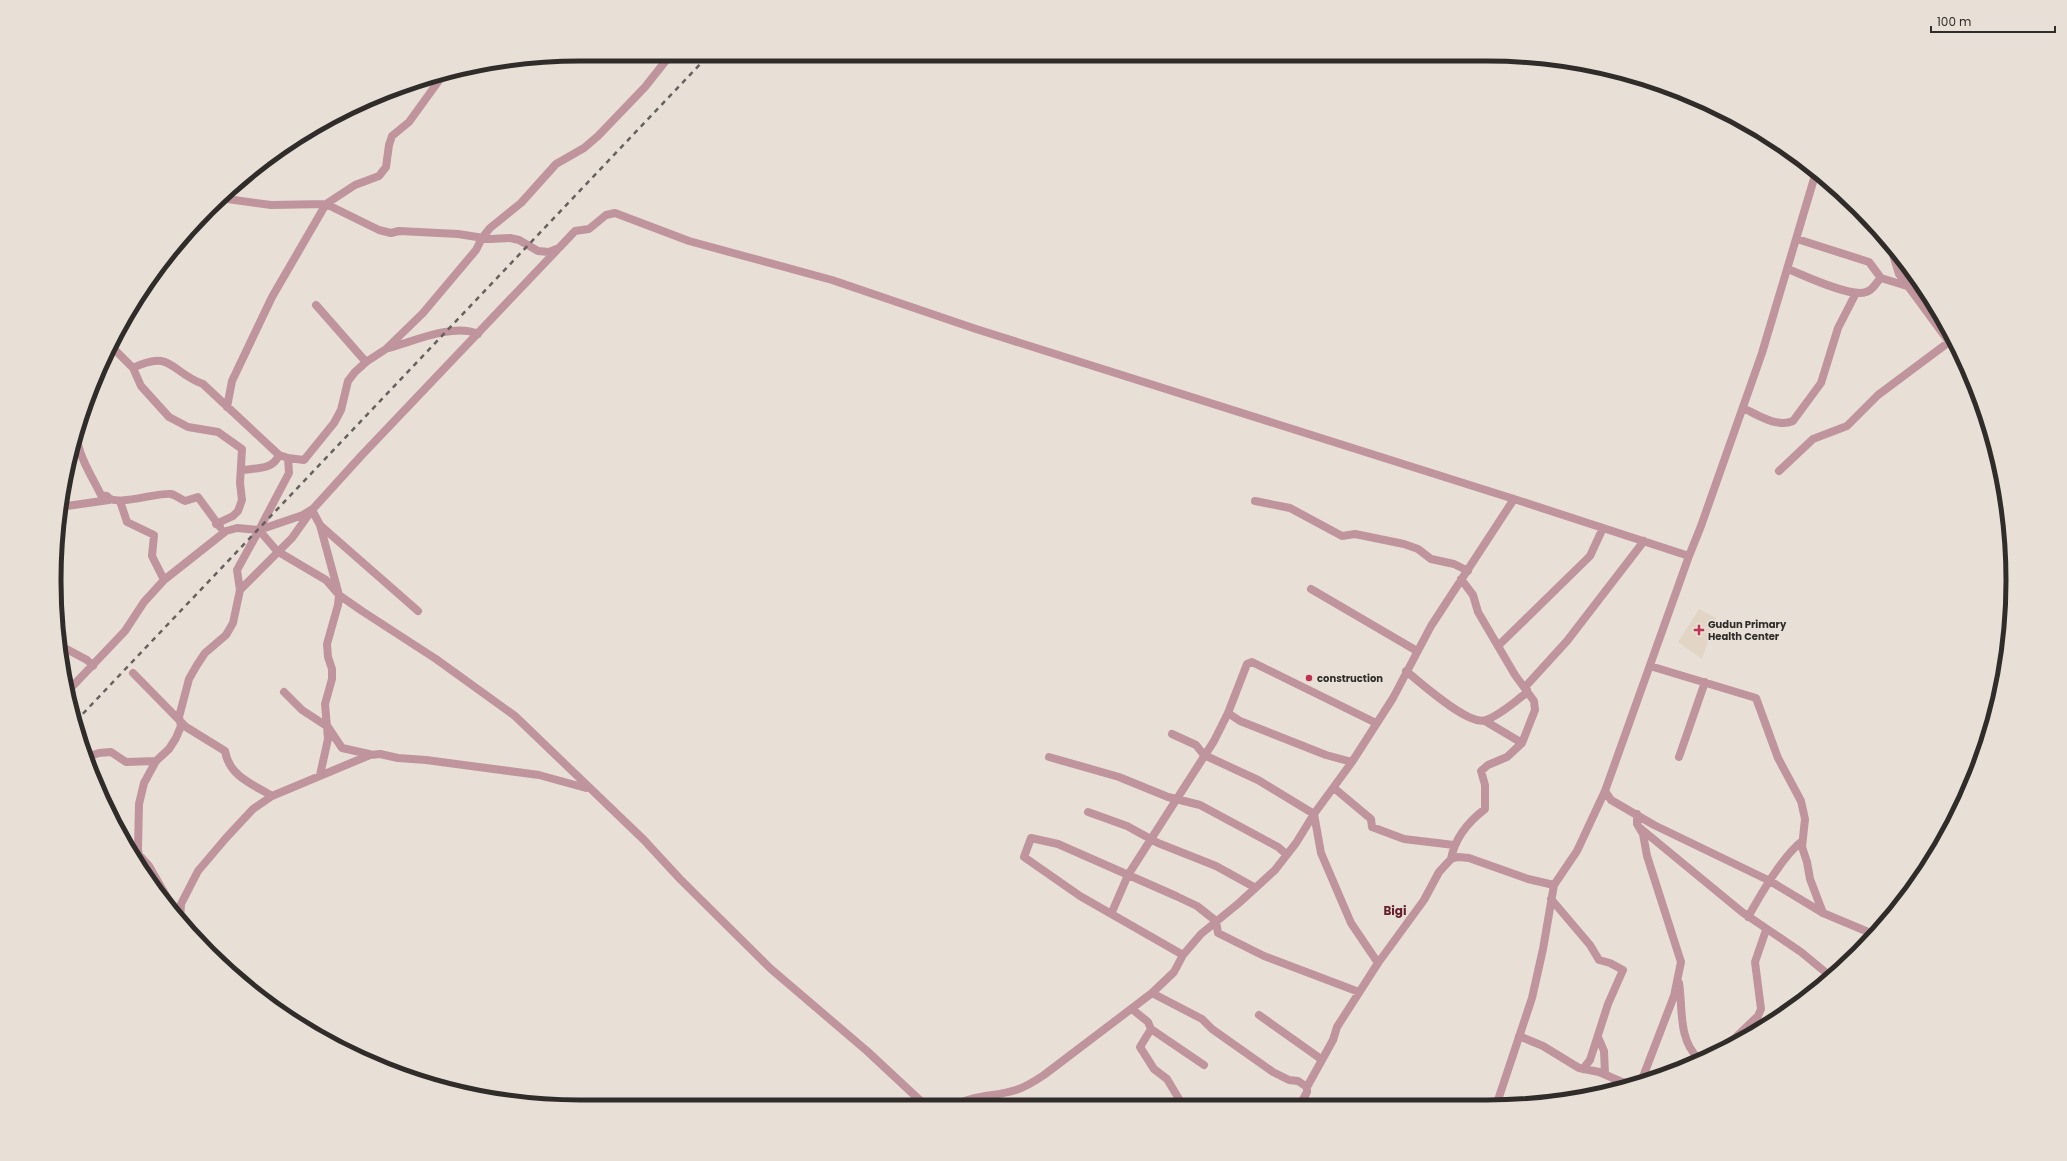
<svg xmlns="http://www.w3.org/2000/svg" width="2067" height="1161" font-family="Poppins,sans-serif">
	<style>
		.built { fill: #e2d5c6 }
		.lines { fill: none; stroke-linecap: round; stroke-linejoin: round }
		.minor { stroke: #bf949c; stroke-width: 8 }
		.rail { stroke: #66615d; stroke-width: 2.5; stroke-dasharray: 5 5; stroke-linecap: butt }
		.poi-dot { fill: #c13154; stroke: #e8e0d7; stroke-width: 1.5 }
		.labels { text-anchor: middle; stroke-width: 3.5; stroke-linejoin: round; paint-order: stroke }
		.poi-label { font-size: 10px; font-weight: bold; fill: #2f2c29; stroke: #e8e0d7; text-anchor: start }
		.quarter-label { font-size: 12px; font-weight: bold; fill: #65202e; stroke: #e8e0d7 }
		.rim { fill: none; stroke: #2f2c29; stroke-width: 5 }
	</style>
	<rect width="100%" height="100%" fill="#e8e0d7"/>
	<path class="built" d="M1699,609L1716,618L1702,659L1678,642Z"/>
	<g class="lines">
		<path class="minor" d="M220,198L271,205L326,204L379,230L391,233L399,231L458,234L490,239L510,238L519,240L538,251L549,252L559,248L575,231L589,229L606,215L615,213L689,241L832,280L976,329L1514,499L1689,556L1701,526L1762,353L1816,172
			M1797,239L1869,262L1881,278
			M1894,257L1905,262
			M1788,269C1803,275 1851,298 1866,292C1874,290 1875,283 1881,278L1907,286
			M316,305L366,362
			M110,345L133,368L141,386L169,417L188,427L218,432L242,449L240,483L242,500L238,511L233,516L216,524
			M389,348C414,341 454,323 478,334
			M133,368C172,349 170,372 203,384L279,455L288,458L304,460L334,423L341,410L348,381L355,372L366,362L386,349L423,313L476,250L482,238L490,228L521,203L556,164L584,148L598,136L645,87L668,58
			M227,407L232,381L272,297L326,204L355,185L379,176L386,167L389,145L392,136L409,122L443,75
			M1743,408C1758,415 1777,428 1793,421L1821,383L1838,328L1856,293
			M76,434C79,457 91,475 101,495L107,496C114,508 156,492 171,494C175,495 181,499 185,501L198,497L220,527
			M288,458L289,473L259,530L303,515L311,510
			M242,470C256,468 273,470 279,455
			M1779,471L1813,439L1847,426L1878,395L1949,342L1899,274L1890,245
			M120,501L127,522L154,535L152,556L164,580
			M1255,501L1290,508L1342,536L1355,534L1404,544L1418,549L1431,559L1454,564L1468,571
			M60,507L109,500
			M312,510L320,525L339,595L338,605L327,644L328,657L332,669V679L325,704L328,739L320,775
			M321,526L418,611
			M259,530L277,551L326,580L339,595L362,611L436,659L515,716L644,840L680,879L771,969L867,1051L925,1105
			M1311,589L1417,651
			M240,590L292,538L312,510L361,456L557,250
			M59,645L87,660L93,666
			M1498,646L1590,556L1603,528
			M1650,666L1756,698L1778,758L1801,801L1805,819L1802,847L1807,862L1810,879L1823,913
			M1406,671C1420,682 1469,727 1486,720C1500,715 1513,703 1525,694L1527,690
			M133,673L186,727L225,751C229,776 252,784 272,796
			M1525,687L1567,641L1644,541
			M67,692L125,631L144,602L164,580L226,531L237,528L259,530L237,570L240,590L233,623L226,635L205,653L197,665L189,679L179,717L181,726L176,738L169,749L156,761L144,783L139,804L138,850L139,855L149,866L180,920
			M284,692L302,710L328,727L342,748L369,754
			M1485,721L1522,743
			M1172,734L1196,745L1204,755L1258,780L1314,814L1321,853L1351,923L1378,963
			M87,757L99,753L111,752L126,762L156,761
			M1049,757L1119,777L1168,797L1200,805L1278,847L1286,854
			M1679,757L1705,682
			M1352,762L1326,755L1240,721L1228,713L1247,664L1252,662L1376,723
			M1334,788L1371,819L1372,827L1404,839L1454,845
			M1605,791L1611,800L1654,825L1770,881L1823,913L1873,934
			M1088,812L1127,826L1158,843L1216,866L1254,887
			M1637,814V824L1643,834L1647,856L1681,962L1674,996L1641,1082
			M1640,828L1742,912L1801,952L1830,976
			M1451,859C1455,837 1468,822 1485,809V785L1481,771L1488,765L1507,757L1522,743L1535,710L1534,701L1515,675L1478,612L1473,595L1461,579
			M1551,899L1590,945L1599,960L1610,963L1623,970L1608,1004L1590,1060L1583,1069
			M1112,912L1128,875L1214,741L1228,713
			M1748,917C1761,894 1782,857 1802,841
			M180,921L181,904L198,871L226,838L253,809L272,796L370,755L380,754L398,758L426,760L539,775L586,788
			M1183,955L1080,896L1024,857L1031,838L1058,844L1176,896L1197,906L1216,921L1218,933L1264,956L1359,992
			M1679,983C1683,1008 1678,1039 1698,1058
			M1152,993L1202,1019L1212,1029L1273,1072L1289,1080L1298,1081L1307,1087
			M1132,1009L1148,1022L1151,1029L1140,1047L1154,1069L1167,1079L1182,1104
			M1259,1015L1321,1059
			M1151,1029L1204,1065
			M1519,1036L1543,1046L1579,1068L1599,1072L1622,1082L1631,1084L1643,1082
			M1598,1037L1604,1051L1605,1074
			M1732,1041L1758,1016L1761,1009L1755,962L1766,930
			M1301,1103L1307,1092V1087L1333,1040L1337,1027L1378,963L1424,900L1439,872L1451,859L1458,857L1469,858L1528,879L1554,885
			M1497,1103L1532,998L1543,949L1554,885L1577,851L1605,791L1689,556
			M955,1105C977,1094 994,1097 1016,1090C1026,1087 1035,1081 1044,1075L1152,993L1174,972L1183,955L1201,934L1239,903L1275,870L1296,843L1314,814L1352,762L1393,698L1431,626L1514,499"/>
		<path class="rail" d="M76,721L706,58"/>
	</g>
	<g class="poi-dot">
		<path d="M1697 624h4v4h4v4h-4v4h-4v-4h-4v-4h4z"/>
		<circle cx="1309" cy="678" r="4"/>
	</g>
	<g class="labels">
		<g class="poi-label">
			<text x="1708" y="628">Gudun Primary<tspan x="1708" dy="12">Health Center</tspan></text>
			<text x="1317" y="682">construction</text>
		</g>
		<g class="quarter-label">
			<text x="1395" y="915">Bigi</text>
		</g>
	</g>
	<path d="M0 0H2067V1161H0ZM580 61H1487A519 519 0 0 1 2006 580V581A519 519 0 0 1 1487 1100H580A519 519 0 0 1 61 581V580A519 519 0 0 1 580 61Z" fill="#e8e0d7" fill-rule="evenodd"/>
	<path class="rim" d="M580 61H1487A519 519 0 0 1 2006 580V581A519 519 0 0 1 1487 1100H580A519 519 0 0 1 61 581V580A519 519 0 0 1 580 61Z"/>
	<path d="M1931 26v6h124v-6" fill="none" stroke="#2f2c29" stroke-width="2"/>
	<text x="1937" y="26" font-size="12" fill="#2f2c29" stroke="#e8e0d7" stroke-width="3" paint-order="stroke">100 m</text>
</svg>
